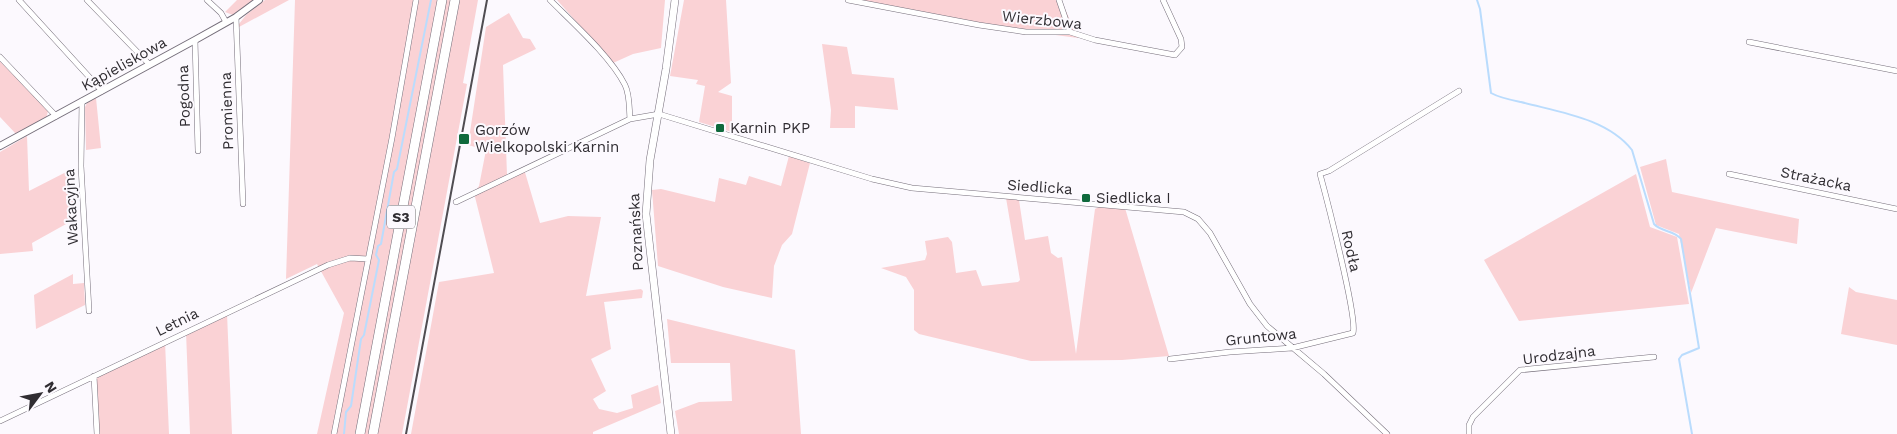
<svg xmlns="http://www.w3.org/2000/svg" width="1897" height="434" font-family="'Work Sans',sans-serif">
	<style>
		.green { fill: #fad2d5 }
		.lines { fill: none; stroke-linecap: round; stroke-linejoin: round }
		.stream { stroke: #badcfd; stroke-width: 2 }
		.minor-casing { stroke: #756e7a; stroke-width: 6 }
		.tertiary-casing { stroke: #756e7a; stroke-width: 8 }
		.secondary-casing { stroke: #756e7a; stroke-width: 8 }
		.motorway-casing { stroke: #756e7a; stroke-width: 10 }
		.minor { stroke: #fff; stroke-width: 5 }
		.tertiary { stroke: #fff; stroke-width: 6 }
		.secondary { stroke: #fff; stroke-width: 7 }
		.motorway { stroke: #fff; stroke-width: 9 }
		.rail { stroke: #504d52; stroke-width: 2 }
		.poi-dot { fill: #0f693c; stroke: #fcf9fe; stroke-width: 2 }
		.labels { text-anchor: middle; stroke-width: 4; stroke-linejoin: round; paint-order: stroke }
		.shield { fill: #fcf9fe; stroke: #6d6a6f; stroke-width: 1 }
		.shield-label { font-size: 14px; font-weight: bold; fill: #302d32 }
		.street-label { font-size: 15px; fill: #302d32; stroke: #fcf9fe }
		.poi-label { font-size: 15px; fill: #302d32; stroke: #fcf9fe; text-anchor: start }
	</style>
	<rect width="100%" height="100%" fill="#fcf9fe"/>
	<path class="green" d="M237,0H254L233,15L225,12Z
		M265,0H289L239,27V24L246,15Z
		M295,0H478L463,83L467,84L402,434H317L344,313L317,264L286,279Z
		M557,0H665L661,48L633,54L613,63Z
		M684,0H726L731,83L718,92L732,96V132L699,122L705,86L696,84L698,80L670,76Z
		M861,0H1061L1078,38L958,22Z
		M509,13L523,38L530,39L536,49L503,65L507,175L524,169L540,223L568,216L601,217L586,296L641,289L643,291L642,298L604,302L611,349L591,359L606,391L593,399L599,409L617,413L633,408L631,395L658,385L661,403L593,432V434H411L439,282L494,273L474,193L479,186L486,150L468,145L486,27Z
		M822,44L847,47L852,74L894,78L898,110L855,106V128H830L831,110Z
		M0,61L48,111L46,119L16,134L0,117Z
		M96,98L101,148L86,150L85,107L87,103Z
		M27,136L29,191L74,168L75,219L32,243L33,251L0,254V152Z
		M789,156L810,163L792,234L782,245L774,266L772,298L723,287L658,266L652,190L661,189L715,202L719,178L746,185L749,176L781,186Z
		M1666,159L1672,192L1799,219L1797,244L1716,228L1691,293L1679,234L1656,225L1640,167Z
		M1636,174L1650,227L1677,237L1689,304L1519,321L1484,260Z
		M1006,198L1019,200L1025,240L1048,236L1051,253L1058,258L1062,257L1076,354L1095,209L1099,207L1125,208L1169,356L1122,360L1031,361L919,334L914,330V290L906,277L881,268L925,260L927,254L925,241L948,237L952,242L956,273L976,270L982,286L1018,282L1020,280Z
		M73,274V284L84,283L85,305L36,329L34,295Z
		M1849,287L1856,292L1897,300V345L1841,334Z
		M227,313L232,434H190L186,332Z
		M667,319L795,350L801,434H679L675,411L699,402L732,401L730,363H671Z
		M165,342L169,434H97L93,377Z"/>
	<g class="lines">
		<path class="stream" d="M1477,0L1480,9L1491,93C1500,98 1511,100 1521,102C1558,112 1607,118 1632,150L1654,224C1661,232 1674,230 1681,239L1699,348L1682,355L1679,359L1692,434
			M344,434L346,412L351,406L361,339L364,335L379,260L376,255L378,246L381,244L394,172L397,169L431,0"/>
		<defs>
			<path id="minor" d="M19,0L102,91
				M87,0L149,64
				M207,0L221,13L226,22
				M550,0C573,23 611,57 625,85C630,95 629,108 630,119
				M848,0L979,25L1026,32H1070L1095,40L1175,55L1182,47L1181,39L1163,0
				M1059,0L1070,32
				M236,17L243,204
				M195,40L198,151
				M1749,42L1897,71
				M0,57L56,116
				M82,101L81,166L89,311
				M1729,174L1897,209
				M456,202L630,119L659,114L872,179L912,188L1184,212L1198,219L1210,233L1250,304L1267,326L1324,374L1387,434
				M1170,359L1230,352L1292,348L1353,333C1358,319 1326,196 1320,174L1329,171L1459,91
				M94,376L97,434
				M0,421L328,265L350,258L368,259
				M334,434L392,138L416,0
				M1469,434V425L1473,417L1520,370L1654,357"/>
			<path id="tertiary" d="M0,146L195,40L236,17L259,0"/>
			<path id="secondary" d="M671,434L646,214L650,160L666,69L675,0"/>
			<path id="motorway" d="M360,434L442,0
				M373,434L455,0"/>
		</defs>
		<use href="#minor" class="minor-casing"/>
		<use href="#tertiary" class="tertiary-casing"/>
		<use href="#secondary" class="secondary-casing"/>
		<use href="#motorway" class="motorway-casing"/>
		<use href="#minor" class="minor"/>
		<use href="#tertiary" class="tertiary"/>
		<use href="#secondary" class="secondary"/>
		<use href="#motorway" class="motorway"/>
		<path class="rail" d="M406,434L487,0"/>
	</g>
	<g class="poi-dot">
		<rect x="715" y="123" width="10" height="10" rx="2.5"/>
		<rect x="458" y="133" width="12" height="12" rx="2.5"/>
		<rect x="1081" y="193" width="10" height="10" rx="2.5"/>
	</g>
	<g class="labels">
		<rect class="shield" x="387" y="205.5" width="28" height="23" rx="4"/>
		<g class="shield-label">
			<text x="401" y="222">S3</text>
		</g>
		<g class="street-label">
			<text transform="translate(1042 20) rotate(6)" y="5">Wierzbowa</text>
			<text transform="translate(124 64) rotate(-29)" y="5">Kąpieliskowa</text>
			<text transform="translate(184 96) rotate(-92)" y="5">Pogodna</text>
			<text transform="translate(227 111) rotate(-92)" y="5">Promienna</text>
			<text transform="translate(1816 179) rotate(12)" y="5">Strażacka</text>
			<text transform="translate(1040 187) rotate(4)" y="5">Siedlicka</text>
			<text transform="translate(71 207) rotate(-93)" y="5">Wakacyjna</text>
			<text transform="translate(636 232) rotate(-93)" y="5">Poznańska</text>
			<text transform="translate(1351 251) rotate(77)" y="5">Rodła</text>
			<text transform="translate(177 322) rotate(-26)" y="5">Letnia</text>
			<text transform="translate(1261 337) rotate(-6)" y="5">Gruntowa</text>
			<text transform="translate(1559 355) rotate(-7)" y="5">Urodzajna</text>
		</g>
		<g class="poi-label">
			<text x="730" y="133">Karnin PKP</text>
			<text x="475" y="135">Gorzów<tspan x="475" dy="17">Wielkopolski Karnin</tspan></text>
			<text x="1096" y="203">Siedlicka I</text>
		</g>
	</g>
	<g transform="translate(40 394) rotate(58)" stroke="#fcf9fe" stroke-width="4" paint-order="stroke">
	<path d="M0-4L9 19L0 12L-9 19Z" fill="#302d32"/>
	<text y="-8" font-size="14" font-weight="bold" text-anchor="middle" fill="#302d32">N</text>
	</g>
</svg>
